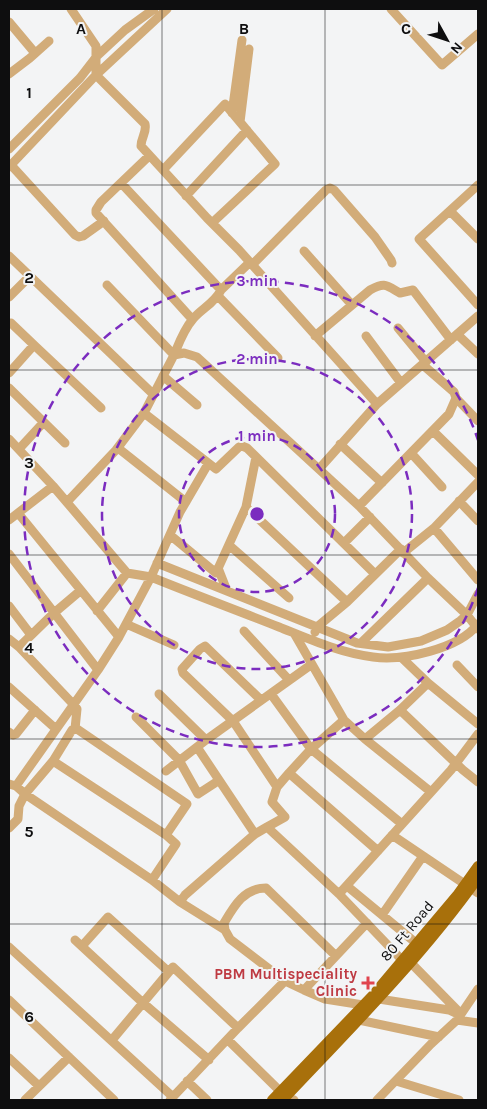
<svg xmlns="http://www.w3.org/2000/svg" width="487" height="1109" font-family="Karla,sans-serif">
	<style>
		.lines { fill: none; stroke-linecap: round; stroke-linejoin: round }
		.minor { stroke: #d2ac79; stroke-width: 9 }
		.major { stroke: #a8700b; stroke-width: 10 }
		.grid { fill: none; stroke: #0e0e0f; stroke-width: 1; stroke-opacity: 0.55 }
		.ring { fill: none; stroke: #7b2cbf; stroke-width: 2.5; stroke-dasharray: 9 6 }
		.health-dot { fill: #e0444e; stroke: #f3f4f5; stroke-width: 2 }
		.labels { text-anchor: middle; stroke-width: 4; stroke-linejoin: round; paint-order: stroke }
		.street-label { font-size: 15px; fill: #0e0e0f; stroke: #f3f4f5 }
		.health-label { font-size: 15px; font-weight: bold; fill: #be3a42; stroke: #f3f4f5; text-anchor: end }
		.grid-label { font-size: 16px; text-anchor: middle; font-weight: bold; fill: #0e0e0f; stroke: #f3f4f5; stroke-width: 4; stroke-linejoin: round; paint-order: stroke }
		.centre { fill: #7b2cbf; stroke: #f3f4f5; stroke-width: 2.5 }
		.ring-label { font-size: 15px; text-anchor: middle; font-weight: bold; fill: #7b2cbf; stroke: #f3f4f5; stroke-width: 4; stroke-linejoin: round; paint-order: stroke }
	</style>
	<rect width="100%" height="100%" fill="#f3f4f5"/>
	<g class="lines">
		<path class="minor" d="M71,9L96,46V75L145,124C147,133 141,137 141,146L207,218L239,250L377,404
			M391,9L442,65L478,34
			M9,22L35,53
			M9,74L30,58L49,41
			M232,113L242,40
			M240,122L249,49
			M9,149L80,78L97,56L125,30L154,9
			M149,156L101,202L96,210V213L192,319
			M11,165L75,235L79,237L83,236L104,221
			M9,167L96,75L167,9
			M163,170L225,104L275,164L212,223
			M121,183L221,290
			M478,185L419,239L478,305
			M186,196L247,130
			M450,211L478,239
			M304,251L352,305
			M9,256L153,394
			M252,265L326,190L330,188L334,190L375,237L391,260L392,263
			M107,285L174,355C179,343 184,329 193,319C201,309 215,303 221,290L249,263
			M218,296L278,358
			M9,297L30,276
			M11,323L34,345
			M398,328L426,362
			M457,334L478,354
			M315,336L370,290C385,282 386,285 400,293L413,290L451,340
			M366,336L401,383
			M9,373L34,345L101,408
			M163,376L197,405
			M9,388L65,443
			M456,398L478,421
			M144,413L216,469L239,447L242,446L247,448L375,574
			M433,431L478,475
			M9,439L53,486L127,573L151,577C193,594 236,610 279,627C309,639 340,653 373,657C403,661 459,649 478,624
			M340,444L382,483
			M118,448L186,502
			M19,449L43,423
			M411,453L442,487
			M319,469L377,404L478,316
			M459,501L478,521
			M67,502L116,450L144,413L174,355L184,353L197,357L359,506L428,578L467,615L478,629
			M359,506L449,414L456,398L454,392L423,365
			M246,507L347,602
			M18,513L119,637
			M9,520L53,486
			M434,528L478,580
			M170,535L216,573L246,507L256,457
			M344,543L370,517
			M229,545L289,598
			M403,553L434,528L478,482
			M9,554L98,670
			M157,563L357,643L388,647L421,641L447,630L460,621L467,615L478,594
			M218,568L227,591
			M9,606L31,635
			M97,611L127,573
			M126,624L174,645
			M244,631L289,680
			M315,632L317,627L347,602L401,549
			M294,633L344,720L365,739L431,792
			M9,639L19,647L74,705L77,709L75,729
			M361,643L428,578
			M19,647L54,613L80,591
			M402,658L428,683L478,724
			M457,665L478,687
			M9,687L56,729
			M159,694L206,740
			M271,694L311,749L402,824
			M261,700L205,646L200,649L182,669L183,673L233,721L277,787
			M400,710L463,770L478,782
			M136,717L179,760L198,794L218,781
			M9,732L13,735L16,734L35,710
			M365,739L400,710L428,683
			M197,747L255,834
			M53,761L166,835
			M166,771L206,740L312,664
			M289,773L378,851
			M9,784L16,786L25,794L152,880L180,902L185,895L255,834L267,827L339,894L402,960
			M16,786L98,670L119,637L151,577L180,512L208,464
			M267,827L285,817L272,802L277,787L289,773L311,749L344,720
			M9,828L18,819L19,806L25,794L53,761L72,730L77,729L187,804L166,835L176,844L152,880
			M392,835L478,893
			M347,886L416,943
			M339,894L451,770L478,734
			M180,902L225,930
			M382,915L423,856
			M75,940L142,1002L209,1060
			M82,946L108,917L169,972
			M9,947L173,1097
			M336,956L266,888C244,888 234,906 224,923L225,930L230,939L285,981L304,990L325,999L363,1005
			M410,962L459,1012
			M304,990L367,923
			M379,999L449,1010L460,1015
			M9,1000L114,1100
			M359,1020L439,1037
			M457,1020L478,1023
			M112,1040L173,967L238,1028
			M228,1040L286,1097L294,1100
			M9,1058L39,1086
			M187,1081L207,1100
			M396,1081L459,1100
			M25,1100L69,1057
			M170,1100L238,1028L285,981
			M377,1100L431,1044L457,1020L478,989"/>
		<path class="major" d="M272,1100L372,996L458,894L478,866
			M283,1100C350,1029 421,958 478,878"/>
	</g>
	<path class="grid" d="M162,9V1100M325,9V1100M9,185H478M9,370H478M9,555H478M9,739H478M9,924H478"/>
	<g class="ring">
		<circle cx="257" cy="514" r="78"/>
		<circle cx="257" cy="514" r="155"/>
		<path d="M478 588A233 233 0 1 1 478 440"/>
	</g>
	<path class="health-dot" d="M365.5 975.5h5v5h5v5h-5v5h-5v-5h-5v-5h5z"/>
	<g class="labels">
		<g class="street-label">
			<text transform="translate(407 931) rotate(-50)" y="5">80 Ft Road</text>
		</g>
		<g class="health-label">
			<text x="357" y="979">PBM Multispeciality<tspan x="357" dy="17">Clinic</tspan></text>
		</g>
	</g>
	<g class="grid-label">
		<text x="81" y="34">A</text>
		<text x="244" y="34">B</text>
		<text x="406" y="34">C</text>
		<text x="29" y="98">1</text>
		<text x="29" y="283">2</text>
		<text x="29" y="468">3</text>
		<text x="29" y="653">4</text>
		<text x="29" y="837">5</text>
		<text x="29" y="1022">6</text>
	</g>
	<circle cx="257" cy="514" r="8" class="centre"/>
	<g class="ring-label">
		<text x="257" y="286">3 min</text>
		<text x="257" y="364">2 min</text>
		<text x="257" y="441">1 min</text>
	</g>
	<rect width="487" height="1109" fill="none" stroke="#0e0e0f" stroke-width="20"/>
	<g transform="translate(447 40) rotate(130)" stroke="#f3f4f5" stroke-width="4" paint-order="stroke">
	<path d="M0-4L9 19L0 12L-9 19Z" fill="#0e0e0f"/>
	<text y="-8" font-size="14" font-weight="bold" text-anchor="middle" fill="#0e0e0f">N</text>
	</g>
</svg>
